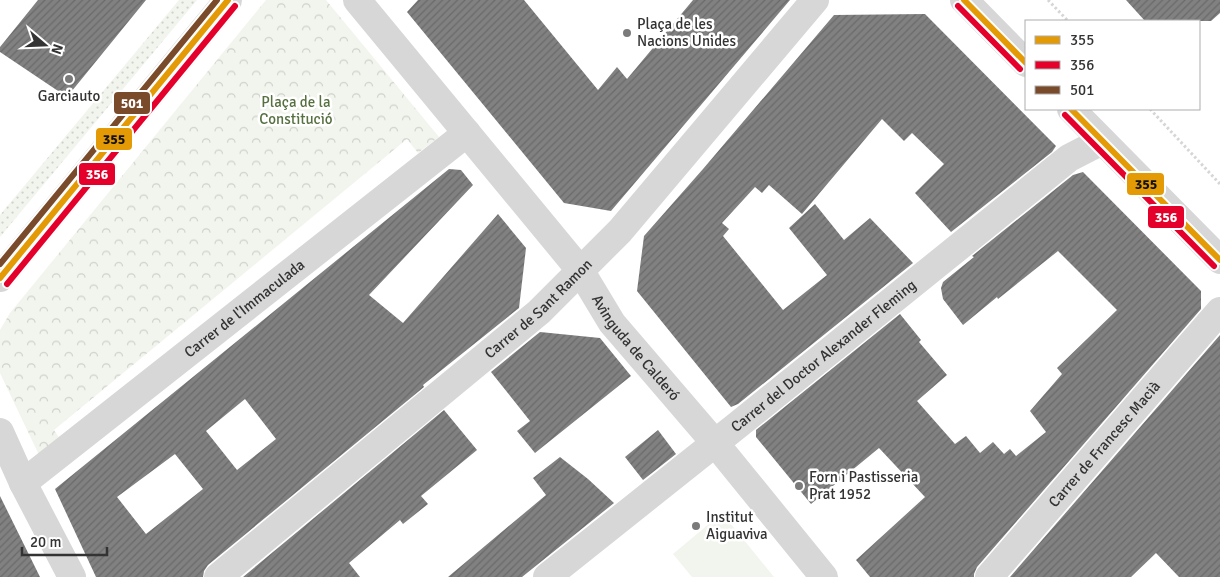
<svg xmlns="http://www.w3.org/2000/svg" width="1220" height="577" font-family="Signika,sans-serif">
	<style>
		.grass { fill: url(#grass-dots) }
		.park { fill: url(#park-crowns) }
		.pitch { fill: #f1f5ed }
		.building { fill: url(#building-hatch); fill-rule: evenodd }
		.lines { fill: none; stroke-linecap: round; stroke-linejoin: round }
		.path { stroke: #d6d6d6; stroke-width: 3; stroke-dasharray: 2.5 2.5; stroke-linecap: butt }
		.minor { stroke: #d7d7d7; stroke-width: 28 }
		.bus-1-casing { stroke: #fff; stroke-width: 10 }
		.bus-2-casing { stroke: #fff; stroke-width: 10 }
		.bus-3-casing { stroke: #fff; stroke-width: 10 }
		.bus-1 { stroke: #e39a05; stroke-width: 6 }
		.bus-2 { stroke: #e4002b; stroke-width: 6 }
		.bus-3 { stroke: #7a4b2a; stroke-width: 6 }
		.poi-dot { fill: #7a7a7a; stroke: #fff; stroke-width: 2 }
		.labels { text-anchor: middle; stroke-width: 5; stroke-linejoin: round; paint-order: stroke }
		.poi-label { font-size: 15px; fill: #333; stroke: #fff; text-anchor: start }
		.park-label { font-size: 15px; fill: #56703f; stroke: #fff }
		.street-label { font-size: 15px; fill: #333; stroke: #fff }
		.line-badge { stroke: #fff; stroke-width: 2 }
		.badge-label { font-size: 14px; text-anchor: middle; font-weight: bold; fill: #fff }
		.pale-badge-label { font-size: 14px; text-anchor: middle; font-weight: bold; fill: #111 }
	</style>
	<defs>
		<pattern id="grass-dots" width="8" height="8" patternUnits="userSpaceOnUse" patternTransform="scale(1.25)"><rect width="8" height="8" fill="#f1f5ed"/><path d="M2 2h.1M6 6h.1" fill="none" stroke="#cfd2cc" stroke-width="1.8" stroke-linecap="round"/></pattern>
		<pattern id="park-crowns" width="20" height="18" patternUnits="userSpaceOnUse" patternTransform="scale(1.25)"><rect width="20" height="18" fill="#f1f5ed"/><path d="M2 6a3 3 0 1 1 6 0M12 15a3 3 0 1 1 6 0" fill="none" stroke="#cfd2cc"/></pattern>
		<pattern id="building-hatch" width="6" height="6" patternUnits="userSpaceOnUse" patternTransform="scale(1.25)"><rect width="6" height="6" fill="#818181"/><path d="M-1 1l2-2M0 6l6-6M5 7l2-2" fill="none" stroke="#6a6a6a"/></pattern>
	</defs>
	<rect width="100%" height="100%" fill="#fff"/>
	<path class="grass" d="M179,0H197L0,237V215Z"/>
	<path class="park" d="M266,0H326L439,137L418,153L407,139L54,430L60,439L40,457L0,373V330L10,313Z"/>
	<path class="pitch" d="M722,513L774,577H692L673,554Z"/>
	<path class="building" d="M38,0H146L67,97L0,52V47Z
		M418,0H524L598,90L617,67L627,79L693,0H790L611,211L564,203L407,12Z
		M1126,0H1220V13L1211,21H1145Z
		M925,14L1056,146L1052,152L951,232L915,193L944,164L912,133L904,141L882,119L802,214L769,185L762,193L755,187L722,223L729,229L723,236L783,310L827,275L789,228L815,204L844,240L870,218L913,263L738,404L731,407L637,291L644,236L703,169L834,15Z
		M449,169L461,170L473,185L369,295L403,323L498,214L526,248L519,308L423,385L424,387L208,565L204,571L203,577H96L55,489ZM245,399L276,439L237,470L206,431ZM175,454L203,489L146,534L117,497Z
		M1083,172L1201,291V309L977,567L974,574V577H870L856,560L925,497L879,448L811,504L756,437V430L900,314L921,340L919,342L947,375L917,401L955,444L966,436L980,453L993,442L1004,454L1010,449L1016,456L1046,432L1030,411L1062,374L1057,368L1117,310L1058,251L998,299L997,297L963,325L943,299L941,288L943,282L974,257L972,256L1073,175Z
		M540,332L600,338L631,376L535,453L517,431L530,421L491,372Z
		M1220,335V577H1179L1156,553L1131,577H1010Z
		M444,410L477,450L421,496L428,504L403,524L400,520L349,563L360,577H243Z
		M658,430L676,454L643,480L625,457Z
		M560,457L588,479L614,503L522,577H448L546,495L533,478Z
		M0,496L40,577H0Z"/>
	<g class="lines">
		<path class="path" d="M1048,0L1068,21
			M1150,109L1220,184"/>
		<g class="minor">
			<path id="s1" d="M357,0L580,270L612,323L715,443L824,577"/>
			<path d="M964,0L1026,63"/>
			<path d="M1071,109L1220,260"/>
			<path d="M0,278L228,0"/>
			<path d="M0,432L23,483L72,577"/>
			<path id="s2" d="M23,483L467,133"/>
			<path id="s3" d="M218,577L539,312L620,231L815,0"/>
			<path id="s4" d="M547,577L739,424L1069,158L1102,141"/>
			<path id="s5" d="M989,577L1220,311"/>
		</g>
		<defs>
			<path id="bus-1" d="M964,0L1026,63
				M1071,109L1220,260
				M0,278L228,0"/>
			<path id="bus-2" d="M958,6L1020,69
				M1065,115L1214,266
				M7,284L235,6"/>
			<path id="bus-3" d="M0,264L217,0"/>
		</defs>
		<use href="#bus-1" class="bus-1-casing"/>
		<use href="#bus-2" class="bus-2-casing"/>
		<use href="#bus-3" class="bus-3-casing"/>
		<use href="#bus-1" class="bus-1"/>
		<use href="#bus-2" class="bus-2"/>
		<use href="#bus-3" class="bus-3"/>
	</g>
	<g class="poi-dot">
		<circle cx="627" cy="33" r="5"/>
		<circle cx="69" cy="79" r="5"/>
		<circle cx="799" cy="486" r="5"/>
		<circle cx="696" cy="526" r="5"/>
	</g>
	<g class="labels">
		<g class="poi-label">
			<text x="637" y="29">Plaça de les<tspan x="637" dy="17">Nacions Unides</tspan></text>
			<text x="69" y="101" text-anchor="middle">Garciauto</text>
			<text x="809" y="482">Forn i Pastisseria<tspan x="809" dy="17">Prat 1952</tspan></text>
			<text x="706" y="522">Institut<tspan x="706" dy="17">Aiguaviva</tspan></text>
		</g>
		<g class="park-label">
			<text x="296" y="107">Plaça de la<tspan x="296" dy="17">Constitució</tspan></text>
		</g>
		<g class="street-label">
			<text dy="5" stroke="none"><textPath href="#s2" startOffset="282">Carrer de l'Immaculada</textPath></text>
			<text dy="5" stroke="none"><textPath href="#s3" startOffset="418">Carrer de Sant Ramon</textPath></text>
			<text dy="5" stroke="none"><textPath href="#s1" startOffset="446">Avinguda de Calderó</textPath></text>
			<text dy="5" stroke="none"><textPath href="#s4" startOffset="354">Carrer del Doctor Alexander Fleming</textPath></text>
			<text dy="5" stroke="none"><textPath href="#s5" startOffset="176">Carrer de Francesc Macià</textPath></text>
		</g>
	</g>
	<g class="line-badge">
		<rect x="113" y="91" width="38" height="24" rx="5" fill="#7a4b2a"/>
		<rect x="95" y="127" width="38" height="24" rx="5" fill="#e39a05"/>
		<rect x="78" y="162" width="38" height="24" rx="5" fill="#e4002b"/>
		<rect x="1126" y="172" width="39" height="24" rx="5" fill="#e39a05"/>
		<rect x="1147" y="205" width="38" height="24" rx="5" fill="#e4002b"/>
	</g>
	<g class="badge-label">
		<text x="132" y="108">501</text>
		<text x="97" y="179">356</text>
		<text x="1166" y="222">356</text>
	</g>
	<g class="pale-badge-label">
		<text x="114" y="144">355</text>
		<text x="1146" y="189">355</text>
	</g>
	<rect x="1025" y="20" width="175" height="90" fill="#ffffff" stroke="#adadad"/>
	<rect x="1035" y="36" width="25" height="8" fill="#e39a05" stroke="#adadad"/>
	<text x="1070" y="45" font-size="15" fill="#333333">355</text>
	<rect x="1035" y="61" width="25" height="8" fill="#e4002b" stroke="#adadad"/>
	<text x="1070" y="70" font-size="15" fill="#333333">356</text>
	<rect x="1035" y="86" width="25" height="8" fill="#7a4b2a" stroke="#adadad"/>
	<text x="1070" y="95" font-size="15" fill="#333333">501</text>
	<g transform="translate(45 45) rotate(109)" stroke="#ffffff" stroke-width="4" paint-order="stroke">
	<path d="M0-4L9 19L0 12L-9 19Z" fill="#333333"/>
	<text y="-8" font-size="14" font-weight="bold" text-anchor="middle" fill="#333333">N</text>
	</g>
	<path d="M22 547v8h85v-8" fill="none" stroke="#333333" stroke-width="2.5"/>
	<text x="30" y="547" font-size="15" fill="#333333" stroke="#ffffff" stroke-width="4" paint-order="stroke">20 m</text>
</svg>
